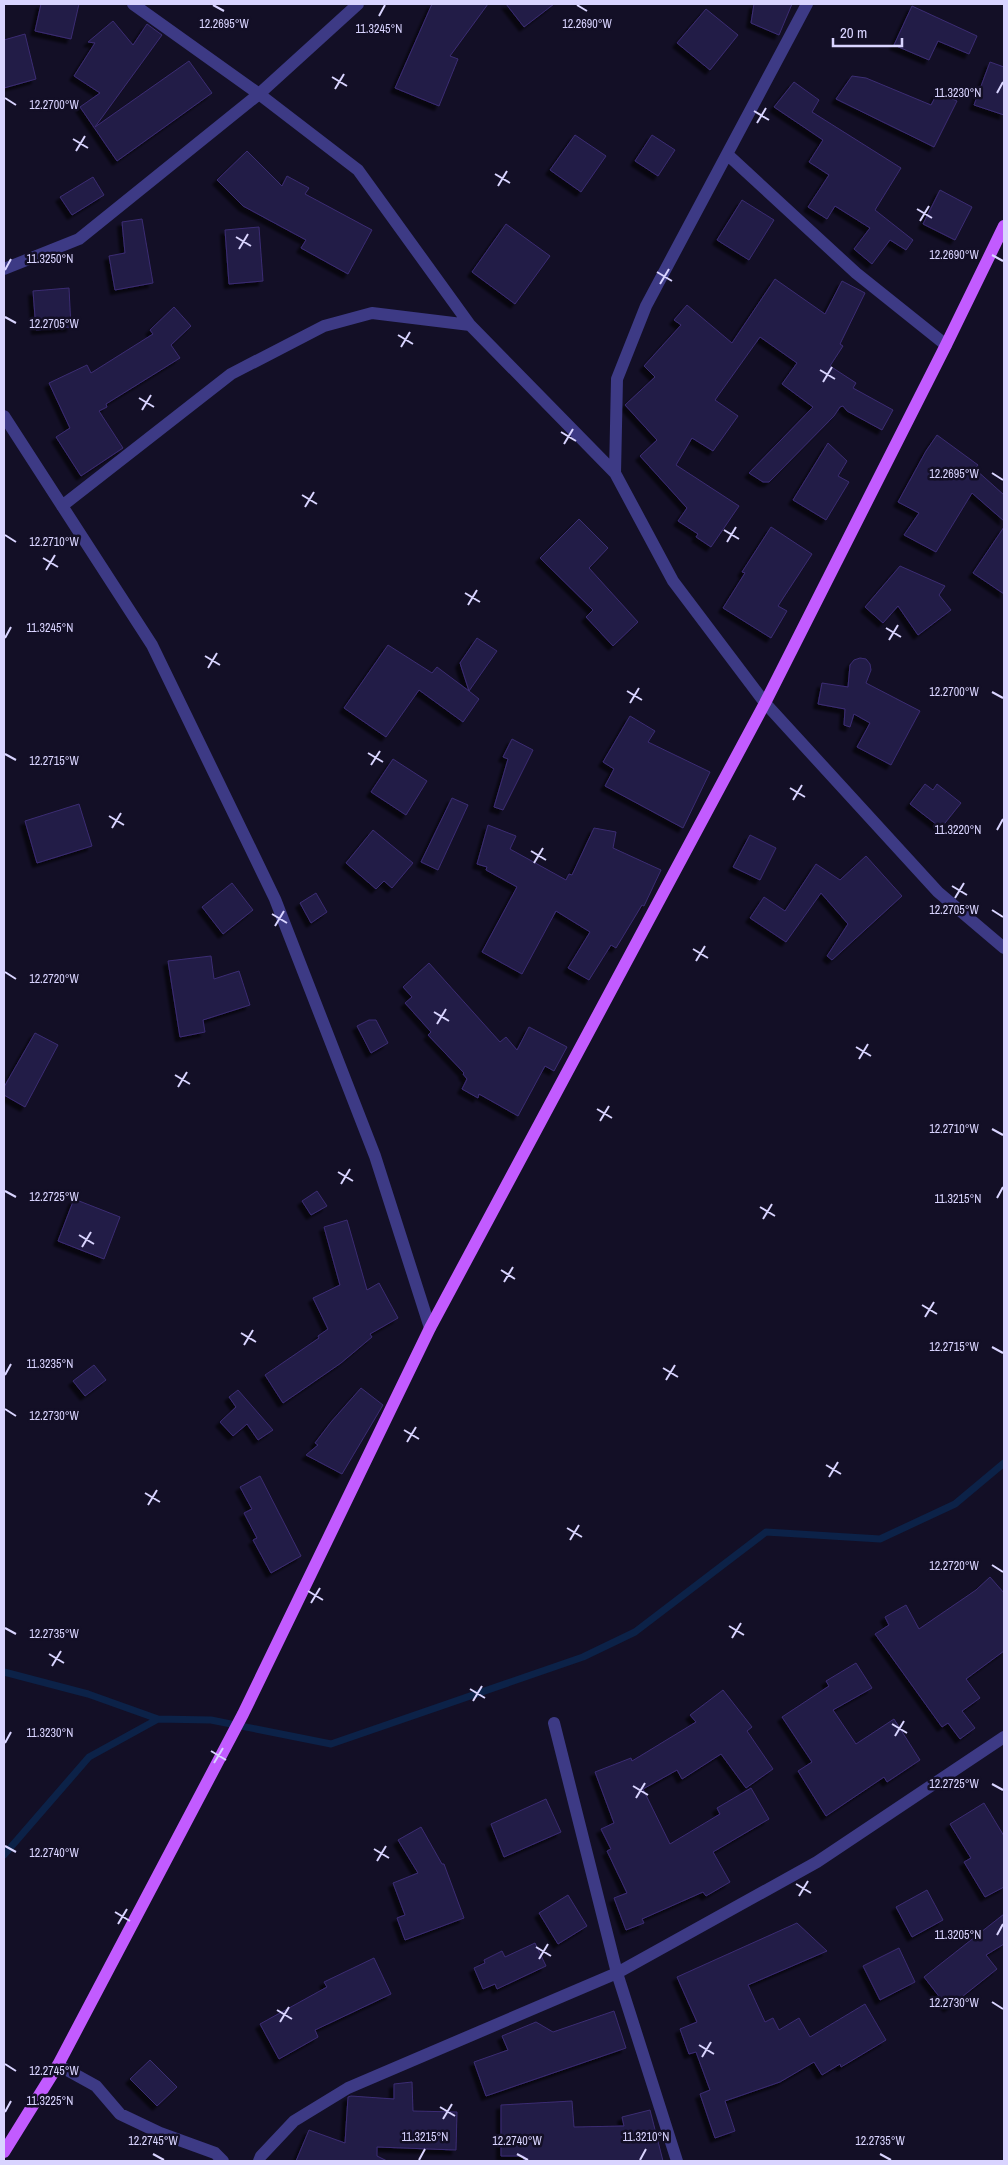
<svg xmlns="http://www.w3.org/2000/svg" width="1008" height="2165" font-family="'Archivo Narrow',sans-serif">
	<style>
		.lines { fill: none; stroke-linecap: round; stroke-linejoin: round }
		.stream { stroke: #0c2248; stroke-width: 7 }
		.building { fill: #241b47; stroke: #3b2d73; filter: url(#shadow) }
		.minor { stroke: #3d3a85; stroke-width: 12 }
		.major { stroke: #c25bff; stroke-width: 12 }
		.ticks { fill: none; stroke: #d9d4ff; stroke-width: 2 }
		.ticks-label { font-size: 12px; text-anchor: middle; fill: #d9d4ff; stroke: #130f26; stroke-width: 5; stroke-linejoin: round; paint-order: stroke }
	</style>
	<defs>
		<filter id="shadow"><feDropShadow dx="-4.5" dy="4.5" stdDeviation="1" flood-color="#0009"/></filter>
	</defs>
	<rect width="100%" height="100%" fill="#130f26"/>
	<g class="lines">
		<path class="stream" d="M4,1672L88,1694L158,1719
			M4,1855L89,1757L158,1719L211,1720L331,1744L583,1657L635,1632L766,1532L880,1539L955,1504L1004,1463"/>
	</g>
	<path class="building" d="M41,4H79L71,39L35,31Z
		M432,4H488L450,56L458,59L439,106L395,88Z
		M506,4H554L524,27Z
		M754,4H792L779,35L751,23Z
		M912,6L977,36L969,54L938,41L929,60L894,45Z
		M706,9L738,35L710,70L677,43Z
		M113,21L133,45L147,24L162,35L95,127L189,61L212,93L117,161L80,107L100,93L74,76L95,43L88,42Z
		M25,34L36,79L4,88V40Z
		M990,62L1004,67V115L974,105Z
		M852,76L866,78L931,105L938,92L957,101L934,147L836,99Z
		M794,82L819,100L812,112L901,168L875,210L913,240L906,250L890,240L872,264L854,249L870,228L835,206L827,219L808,207L829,175L809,162L823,140L774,107Z
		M575,135L606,156L581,192L550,170Z
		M652,135L675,150L658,176L635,161Z
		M247,151L282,186L287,176L309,188L305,194L372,230L348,274L301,248L306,240L243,206L217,180Z
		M93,177L104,195L72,215L60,197Z
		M940,190L972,207L955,240L923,224Z
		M742,200L774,220L749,260L717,240Z
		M142,219L153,283L115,290L109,256L125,253L122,222Z
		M506,224L550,256L515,304L472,272Z
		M259,227L263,281L229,284L225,230Z
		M775,279L825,314L842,281L865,293L840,344L843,346L830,366L856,383L853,388L893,410L882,430L847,411L843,406L840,407L834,416L769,482H763L749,473L813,407L782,384L797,363L760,337L715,400L738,416L713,451L692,438L676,465L739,506L711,547L696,537L698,534L678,521L687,508L640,456L657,440L625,405L655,377L644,366L681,325L674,320L687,305L732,343Z
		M69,288L71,327L36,330L33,291Z
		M174,307L191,326L171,345L180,358L106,404L107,407L99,411L123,448L81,476L56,437L70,428L49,383L87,365L91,373L153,334L150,330Z
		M937,435L978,465L975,469L1004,495V521L972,493L936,552L904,535L919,513L898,502L926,451Z
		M828,443L847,461L838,476L849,482L826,520L793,500Z
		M579,519L608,548L589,568L638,622L613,646L586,617L593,610L540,558Z
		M771,527L812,554L778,606L787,611L771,638L723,608L745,573L742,572Z
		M1004,527V594L973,573Z
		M900,566L945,586L939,595L951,610L918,635L898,606L883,623L865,607Z
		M477,638L497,651L469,691L479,699L463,722L419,690L386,737L344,708L388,645L432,673L437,667L469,691L460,663Z
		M860,658L866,659L870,664L871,670L866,683L920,711L891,765L857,747L870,723L854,714L850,727L844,725L845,709L818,704L822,683L848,687L850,665L854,660Z
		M630,716L655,731L648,742L710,772L683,828L605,786L614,769L603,762Z
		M512,739L533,750L503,810L494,807L508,759L503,757Z
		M393,759L427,781L406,815L371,792Z
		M925,784L933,790L937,784L961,803L941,828L910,804Z
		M452,798L468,805L438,870L421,862Z
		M79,804L92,846L37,863L25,821Z
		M488,825L516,836L510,849L566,880L569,874L572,875L594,828L616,832L613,848L661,870L644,906L642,905L616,948L611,945L589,980L568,968L590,932L556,911L522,974L482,952L517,887L486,870L487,867L477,864Z
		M373,830L413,863L392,888L384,881L376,889L346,863Z
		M750,835L776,848L760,880L733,867Z
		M866,856L902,896L832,960L827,956L848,924L821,893L786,942L750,918L764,897L785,911L816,864L840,880Z
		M232,883L253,910L223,934L202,907Z
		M316,893L327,912L311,923L300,903Z
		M211,956L214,979L239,971L250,1005L203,1020L205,1032L180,1037L168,961Z
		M429,963L500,1042L506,1037L517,1050L529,1027L567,1047L554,1071L545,1066L518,1116L479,1094L478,1098L462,1089L467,1079L463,1074L464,1073L428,1035L431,1032L405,1003L412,997L403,987Z
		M369,1020H376L388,1043L371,1053L357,1026Z
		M35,1033L58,1045L25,1107L4,1095V1087Z
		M317,1191L327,1206L311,1215L302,1201Z
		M74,1199L120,1217L104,1259L58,1241Z
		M347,1220L367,1290L379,1283L398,1318L370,1334L372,1337L341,1363L283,1403L265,1375L319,1338L318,1336L328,1329L313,1298L340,1285L324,1227Z
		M94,1365L106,1380L85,1396L73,1381Z
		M361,1388L383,1405L342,1474L306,1455L318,1445L315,1443L331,1422Z
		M238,1390L273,1430L258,1440L247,1424L233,1436L220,1422L236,1407L229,1397Z
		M260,1476L301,1556L271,1573L253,1540L257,1538L244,1513L252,1509L240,1487Z
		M990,1577L1004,1593V1651L966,1679L980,1698L962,1711L975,1728L960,1739L948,1723L942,1727L875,1634L889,1625L885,1617L906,1605L919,1629L976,1590Z
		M856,1663L872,1688L833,1710L856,1744L894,1719L920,1760L887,1782L884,1777L826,1816L798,1771L812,1762L782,1717L829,1686L826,1681Z
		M723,1690L752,1727L747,1731L773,1769L746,1788L721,1754L682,1779L677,1770L643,1789L670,1844L720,1814L717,1808L751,1788L769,1819L713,1852L730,1882L706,1896L703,1892L642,1919L644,1923L626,1930L614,1898L627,1893L607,1851L611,1849L601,1829L614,1823L595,1772L631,1758L632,1761L696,1722L690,1715Z
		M546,1799L561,1832L504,1857L491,1824Z
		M984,1803L1004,1836V1887L985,1897L964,1862L971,1858L950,1824Z
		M421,1827L442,1864H444L464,1918L405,1940L397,1918L405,1915L393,1883L418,1873L398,1840Z
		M927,1890L943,1920L912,1937L896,1907Z
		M568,1895L587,1926L558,1944L539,1913Z
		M1004,1914V1944L986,1955L997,1969L948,2008L924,1977Z
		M797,1923L827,1951L748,1985L765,2022L773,2018L779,2030L799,2018L810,2037L865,2004L886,2040L841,2067L840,2064L822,2075L814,2062L780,2082L725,2101L735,2131L715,2138L700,2094L710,2090L696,2052L689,2054L680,2029L697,2022L677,1977Z
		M535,1943L546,1966L497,1989L495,1984L483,1989L474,1968L485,1963L484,1960L502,1951L505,1957Z
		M899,1948L915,1982L880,2000L863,1966Z
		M374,1958L391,1994L315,2030L318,2037L279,2059L260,2024L327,1987L324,1982Z
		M614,2011L626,2048L486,2096L474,2062L508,2050L502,2036L536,2022L553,2032Z
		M150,2060L177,2087L157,2106L130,2079Z
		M412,2082L413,2111L457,2112L456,2150L377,2147V2156L387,2161H296L309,2130L345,2143L348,2097L351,2096L394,2099V2084Z
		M572,2101L574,2127L624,2126L622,2117L650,2110L663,2161H524V2156H501V2105Z"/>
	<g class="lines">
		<path class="minor" d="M133,4L259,94L358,170L470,325L615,473L673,581L765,703L938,892L1004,948
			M728,155L856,273L946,345
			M4,269L79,239L259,94L358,4
			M4,416L152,645L275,899L375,1156L430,1328
			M615,473L617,379L646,306L807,4
			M62,506L231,374L324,326L372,313L470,325
			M554,1723L617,1973L677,2161
			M58,2065L96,2086L120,2114L160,2133L215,2153L223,2161
			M259,2161L261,2156L294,2121L348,2088L617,1973L817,1862L1004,1737"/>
		<path class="major" d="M4,2152L58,2065L243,1714L430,1328L765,703L946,345L1004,226"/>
	</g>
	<path class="ticks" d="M213,5L224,11M577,5L587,11M379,16L385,5M332,77L347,86M335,89L344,74M997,93L1003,82M5,98L16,105M754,111L769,120M757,123L766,108M73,139L88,148M76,151L85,136M495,174L510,183M498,186L507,171M917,209L932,218M920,221L929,206M236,237L251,246M239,249L248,234M992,255L1003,261M5,270L11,259M657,272L672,281M660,284L669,269M5,317L16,323M398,335L413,344M401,347L410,332M820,370L835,379M823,382L832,367M139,398L154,407M142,410L151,395M561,432L576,441M564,444L573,429M992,473L1003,480M302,495L317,504M305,507L314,492M724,530L739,539M5,535L16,542M727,542L736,527M43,558L58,567M46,570L55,555M465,593L480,602M468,605L477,590M886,628L901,637M5,638L11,627M889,640L898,625M205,656L220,665M208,668L217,653M627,691L642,700M992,692L1003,698M630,703L639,688M368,753L383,762M5,754L16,760M371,765L380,751M790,788L805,797M793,800L802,785M109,816L124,825M112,828L121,813M997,830L1003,819M531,851L546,860M534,863L543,848M952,886L967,895M955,898L964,883M992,910L1003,917M272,914L287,923M275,926L284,911M693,949L708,958M696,961L705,946M5,972L16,979M434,1012L449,1021M437,1024L446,1009M856,1047L871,1056M859,1059L868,1044M175,1075L190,1084M178,1087L187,1072M597,1109L612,1118M600,1121L609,1106M992,1129L1003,1135M338,1172L353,1181M341,1184L350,1169M5,1191L16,1197M997,1198L1003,1187M760,1207L775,1216M763,1219L772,1204M79,1235L94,1244M82,1247L91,1232M501,1270L515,1279M504,1282L513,1267M922,1305L937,1314M925,1317L934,1302M241,1333L256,1342M244,1345L253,1330M992,1347L1003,1353M663,1368L678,1377M5,1375L11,1364M666,1380L675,1365M5,1409L16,1416M404,1430L419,1439M407,1442L416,1427M826,1465L841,1474M829,1477L838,1462M145,1493L160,1502M148,1505L157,1490M567,1528L582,1537M570,1540L579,1525M992,1565L1003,1572M308,1591L323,1600M311,1603L320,1588M729,1626L744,1635M5,1628L16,1634M732,1638L741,1623M49,1654L64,1663M52,1666L61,1651M470,1689L485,1698M473,1701L482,1686M892,1724L907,1733M895,1736L904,1721M5,1743L11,1732M211,1751L226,1760M214,1763L223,1748M992,1784L1003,1790M633,1786L648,1795M636,1798L645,1783M5,1846L16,1852M374,1849L389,1858M377,1861L386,1846M796,1884L811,1893M799,1896L808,1881M115,1912L130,1921M118,1924L127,1909M997,1935L1003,1924M536,1947L551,1956M539,1959L548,1944M992,2002L1003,2009M277,2010L292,2019M280,2022L289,2007M699,2045L714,2054M702,2057L711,2042M5,2064L16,2071M440,2107L455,2116M5,2112L11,2101M443,2119L452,2104M153,2154L164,2160M517,2154L528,2160M880,2154L891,2160M419,2160L425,2149M640,2160L646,2149"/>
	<g class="ticks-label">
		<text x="224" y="28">12.2695°W</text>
		<text x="587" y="28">12.2690°W</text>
		<text x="379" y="33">11.3245°N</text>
		<text x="958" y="97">11.3230°N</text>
		<text x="54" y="109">12.2700°W</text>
		<text x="954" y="259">12.2690°W</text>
		<text x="50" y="263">11.3250°N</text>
		<text x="54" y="328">12.2705°W</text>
		<text x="954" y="478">12.2695°W</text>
		<text x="54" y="546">12.2710°W</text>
		<text x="50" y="632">11.3245°N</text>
		<text x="954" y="696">12.2700°W</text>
		<text x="54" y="765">12.2715°W</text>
		<text x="958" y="834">11.3220°N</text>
		<text x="954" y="914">12.2705°W</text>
		<text x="54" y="983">12.2720°W</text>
		<text x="954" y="1133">12.2710°W</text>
		<text x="54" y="1201">12.2725°W</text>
		<text x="958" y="1203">11.3215°N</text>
		<text x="954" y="1351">12.2715°W</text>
		<text x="50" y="1368">11.3235°N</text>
		<text x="54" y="1420">12.2730°W</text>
		<text x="954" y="1570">12.2720°W</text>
		<text x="54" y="1638">12.2735°W</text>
		<text x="50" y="1737">11.3230°N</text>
		<text x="954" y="1788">12.2725°W</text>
		<text x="54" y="1857">12.2740°W</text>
		<text x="958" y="1939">11.3205°N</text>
		<text x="954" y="2007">12.2730°W</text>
		<text x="54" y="2075">12.2745°W</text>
		<text x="50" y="2105">11.3225°N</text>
		<text x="425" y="2141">11.3215°N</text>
		<text x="646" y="2141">11.3210°N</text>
		<text x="153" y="2145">12.2745°W</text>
		<text x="517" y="2145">12.2740°W</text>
		<text x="880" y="2145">12.2735°W</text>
	</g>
	<rect width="1008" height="2165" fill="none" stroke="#d9d4ff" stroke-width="10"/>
	<path d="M833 38v8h69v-8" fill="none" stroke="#d9d4ff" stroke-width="2.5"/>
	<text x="840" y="38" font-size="15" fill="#d9d4ff" stroke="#130f26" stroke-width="4" paint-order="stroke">20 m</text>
</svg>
